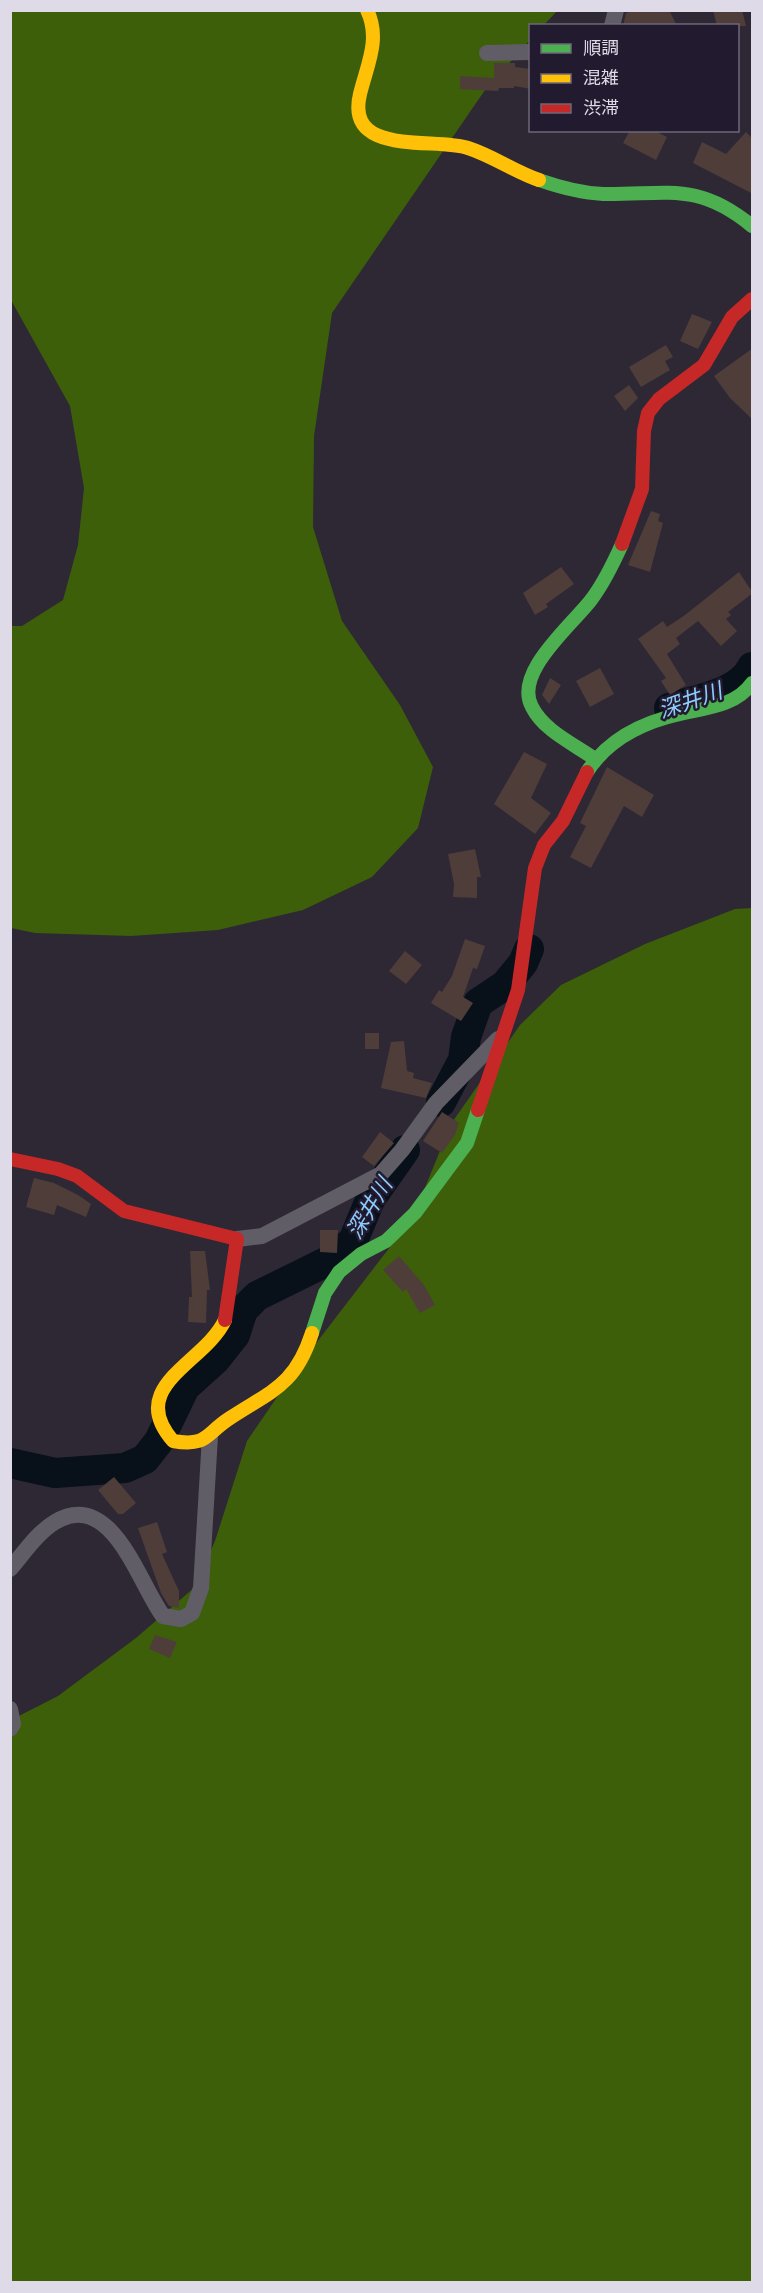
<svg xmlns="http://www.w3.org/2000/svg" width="763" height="2293" font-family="Inter,'Noto Sans JP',sans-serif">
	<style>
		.forest { fill: #3d5f0a }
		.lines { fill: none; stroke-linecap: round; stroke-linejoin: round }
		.river { stroke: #08101a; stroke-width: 30 }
		.building { fill: #4f3d3a }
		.street { stroke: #615d66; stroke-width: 16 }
		.fast { stroke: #4caf50; stroke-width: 14 }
		.slow { stroke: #ffc107; stroke-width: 14 }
		.jam { stroke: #c62828; stroke-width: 14 }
		.labels { text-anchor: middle; stroke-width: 5; stroke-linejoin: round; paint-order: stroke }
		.water-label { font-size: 22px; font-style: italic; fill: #8ccbfc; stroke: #221a2e }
	</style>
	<rect width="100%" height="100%" fill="#2d2834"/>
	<path class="forest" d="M11,11H557L544,25L530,26V40L485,90L332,313L314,436L313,527L342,621L400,705L433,767L418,828L372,877L303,910L218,930L131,936L35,933L11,928V626H22L63,600L78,545L84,488L70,406L11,300Z
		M752,908V2282H11V1720L58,1696L136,1638L195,1587L215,1541L247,1441L297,1368L413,1217L451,1124L520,1025L561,985L645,944L735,909Z"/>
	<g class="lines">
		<path class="river" d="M669,708C695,699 739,694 752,667
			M441,1102L463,1060L466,1037L478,1003L505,985L523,963L529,949
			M10,1463L55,1473L125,1468L145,1459L159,1441L185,1387L216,1359L235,1335L243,1310L257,1296L328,1261L353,1241L370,1200L405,1150"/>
	</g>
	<path class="building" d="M636,10H669L677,26H623L626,13Z
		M713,10H742L746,26H717Z
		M494,63H515V67L531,69V89L514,86V88H499L498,91L460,89V76L494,78Z
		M630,130H653L667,137L656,160L623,143Z
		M746,132L753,139V194L693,163L702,142L726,154Z
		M692,314L712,322L698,349L680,341Z
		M666,345L673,357L665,361L670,370L641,387L629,367Z
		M753,348V420L730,398L714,376Z
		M629,385L638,398L625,411L614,396Z
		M651,511L660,514L658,521L663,523L650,572L628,565Z
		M561,567L574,584L546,604L548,607L535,615L523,593Z
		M739,572L753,593L728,612L731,615L726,619L737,631L721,646L698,621L676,638L680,644L667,654L686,685L670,695L661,681L666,678L638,639L663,621L667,627L685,615Z
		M600,668L614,694L590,707L576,681Z
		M550,678L561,685L549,704L542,695Z
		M524,752L547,764L531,798L551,813L535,834L494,804Z
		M607,767L654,795L642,817L624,806L591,868L570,857L586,826L580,823Z
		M475,849L481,877H477V898L453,897L454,884L448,854Z
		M465,939L485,946L477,969L473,968L463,997L473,1003L461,1021L431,1003L439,990L442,992L452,976Z
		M405,951L422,965L406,984L389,971Z
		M365,1033H379V1049H365Z
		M404,1041L407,1071L414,1073L413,1078L432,1083L426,1098L381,1088L391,1042Z
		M442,1112L459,1123L455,1135L442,1153L423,1141Z
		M380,1132L394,1143L374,1166L362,1157Z
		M34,1178L54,1183L78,1195L91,1204L86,1217L57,1205L54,1215L26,1207Z
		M320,1230H338L337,1253L320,1252Z
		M190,1251H205L210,1290H207L206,1323L188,1322L189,1297H192Z
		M399,1256L424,1285L435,1305L420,1313L406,1289L403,1292L383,1270Z
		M114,1477L136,1503L123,1514H118L98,1490Z
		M157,1522L167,1552L162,1554L179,1591V1608L169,1606L161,1593L138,1528Z
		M155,1635L177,1642L170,1658L149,1649Z"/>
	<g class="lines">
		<path class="street" d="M612,26L616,10
			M487,53L530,52
			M237,1239L262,1236L381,1174L402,1150L436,1103L498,1039
			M10,1569C24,1553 37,1533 55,1522C112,1488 139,1584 163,1616L181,1619L192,1613L201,1588L210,1436
			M10,1709L13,1724L10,1729"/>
		<path class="fast" d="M539,180C559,187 582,193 603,194C667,195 697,181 752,226
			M595,759C574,744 544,731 532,707C513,673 572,625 591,600C604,583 613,564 622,544
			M587,772C608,739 644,722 680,714C706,708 736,706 752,683
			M312,1333L325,1293L339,1272L361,1254L386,1241L415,1213L467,1143L478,1110"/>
		<path class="slow" d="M367,10C381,39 367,65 360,94C345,157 434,137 468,148C493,156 515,172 539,180
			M225,1320C205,1363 125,1386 173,1441C208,1447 205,1434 230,1418C271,1391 295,1386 312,1333"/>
		<path class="jam" d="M622,544L642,489L644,431L648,413L659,399L704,365L732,317L752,299
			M478,1110L518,990L535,868L544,845L563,821L587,772
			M10,1159L58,1169L77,1176L124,1211L237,1239L225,1320"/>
	</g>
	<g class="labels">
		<g class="water-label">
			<text transform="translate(690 700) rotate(-19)" y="8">深井川</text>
			<text transform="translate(369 1208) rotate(-59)" y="8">深井川</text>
		</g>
	</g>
	<rect width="763" height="2293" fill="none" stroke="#dfdae8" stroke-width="24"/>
	<rect x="529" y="24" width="210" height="108" fill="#221a2e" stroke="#6e6778" stroke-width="1.5"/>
	<rect x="541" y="44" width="30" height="9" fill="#4caf50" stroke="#6e6778" stroke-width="1.5"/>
	<text x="583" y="54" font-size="18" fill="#dfdae8">順調</text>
	<rect x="541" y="74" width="30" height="9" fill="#ffc107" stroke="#6e6778" stroke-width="1.5"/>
	<text x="583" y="84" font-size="18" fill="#dfdae8">混雑</text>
	<rect x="541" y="104" width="30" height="9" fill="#c62828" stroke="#6e6778" stroke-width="1.5"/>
	<text x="583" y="114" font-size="18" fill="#dfdae8">渋滞</text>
</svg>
